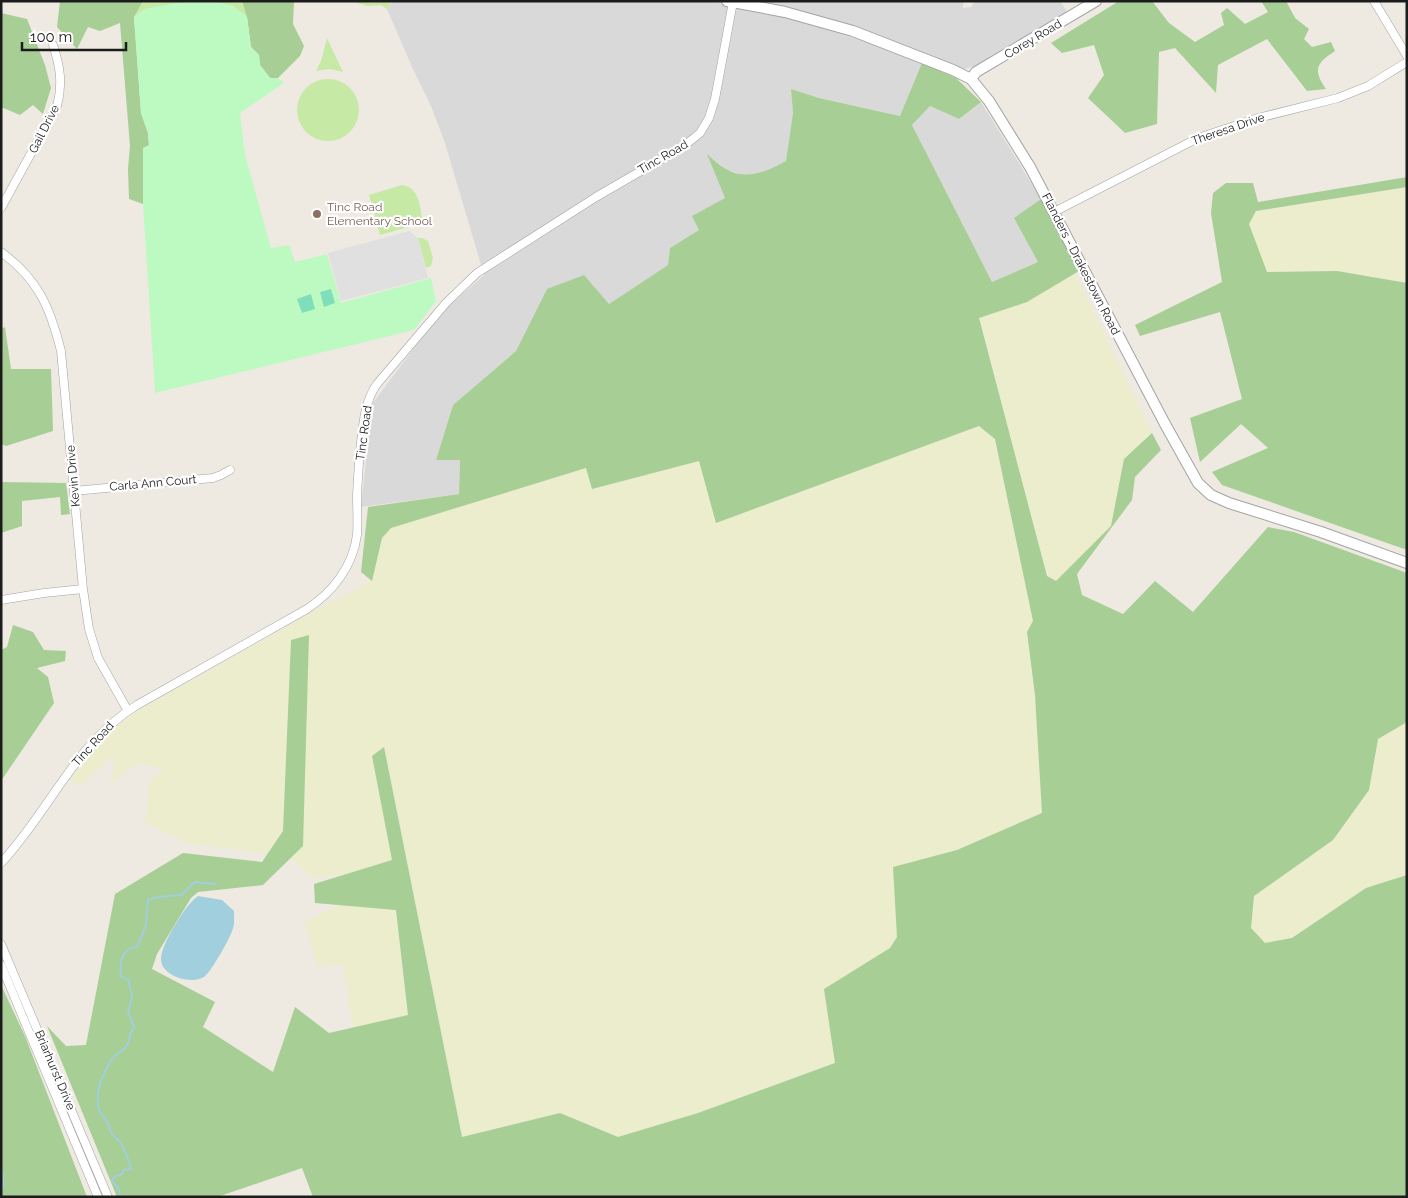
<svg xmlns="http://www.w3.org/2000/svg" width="1408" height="1198" font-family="Raleway,sans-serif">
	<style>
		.residential { fill: #dad9d9 }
		.farmland { fill: #ebedcc }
		.grass { fill: #c7e9a6 }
		.forest { fill: #a6ce95 }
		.park { fill: #bdfac2 }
		.pitch { fill: #7edfba }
		.parking { fill: #e0e0e0 }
		.water { fill: #a1cfdd }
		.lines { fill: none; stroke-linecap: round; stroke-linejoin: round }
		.stream { stroke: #a1cfdd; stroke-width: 2 }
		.minor-casing { stroke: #a3a3a3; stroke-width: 9 }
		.tertiary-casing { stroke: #a3a3a3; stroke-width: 12 }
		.minor { stroke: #fff; stroke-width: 8 }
		.tertiary { stroke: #fff; stroke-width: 10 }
		.education-dot { fill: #8d6e63; stroke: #fff; stroke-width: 2 }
		.labels { text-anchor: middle; stroke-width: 4.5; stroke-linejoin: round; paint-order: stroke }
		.street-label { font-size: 12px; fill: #1c1c1c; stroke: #fff }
		.education-label { font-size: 12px; fill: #785e54; stroke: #fff; text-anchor: start }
	</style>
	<rect width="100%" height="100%" fill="#eeeae2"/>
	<path class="residential" d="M392,1H713L792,19L867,42L922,63L901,116L819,98L791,89L793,113L786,161L770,171L743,175L727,170L708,155L725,198L693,216L700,230L670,248L668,265L609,304L547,289L516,351L453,405L436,460H460L459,494L361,507L372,404L423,336L447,308L484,275L445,143L431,106L412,67L387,9Z
		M755,1H963V8L971,7L975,1H1060L1068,13L978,65L964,69Z
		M981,102L1041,199L1014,218L1038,262L992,282L912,125L930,106L959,119Z"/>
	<path class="farmland" d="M1407,187V283L1337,271L1266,272L1249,224L1256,211Z
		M1075,274L1152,433L1124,459L1111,526L1056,581L1047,576L979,318L1027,302Z
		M979,426L995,439L1033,622L1027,632L1035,695L1042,813L957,850L893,867L897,937L890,948L824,989L835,1063L698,1113L618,1137L560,1113L462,1137L384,747L372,756L392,860L349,873L312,878L291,858L303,846L308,635L291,640L283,831L267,854L188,843L145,823L150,781L164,768L137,763L111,784L115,754L79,786L69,780L96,744L130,715L320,608L372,581L382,538L391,528L586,468L593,489L699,461L716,523Z
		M1407,722V875L1366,888L1292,938L1265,943L1251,928L1254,896L1333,840L1369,790L1378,739Z
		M339,905L396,910L408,1015L353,1028L343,964L317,967L305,922Z"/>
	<path class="grass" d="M143,1H189L145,9L134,17Z
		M211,1H242L247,17L233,6Z
		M352,1H392L387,9L381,5L367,6Z
		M327,38L343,72L329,69L316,71L321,61Z
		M297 110a31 31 0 1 1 62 0a31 31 0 1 1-62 0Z
		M402,185C418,187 420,204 422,218H419V221L416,225L380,235L369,195Z
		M418,238H422L428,241L433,258L431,266L426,268Z"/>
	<path class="forest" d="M60,1H143L134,17L141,113L148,133L149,146L143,148V204L129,199L128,169L130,146L120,23L100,31L88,27L77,49L57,27Z
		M242,1H294L293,24L304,46L300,56L278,78H270L260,65L259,55L251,47L247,17Z
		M1119,1H1152L1169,23L1195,42L1224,25L1221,13L1227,8L1245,24L1268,12L1261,1H1286L1295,18L1309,29L1304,39L1312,47L1331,42L1335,51C1317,63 1312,69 1326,89L1307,91L1267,39L1218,65L1216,93L1175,48L1159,52L1157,124L1125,133L1088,98L1104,75L1094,45L1062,53L1051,43Z
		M1,13L27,19L45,65L51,88L43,114L33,105L20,115L1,107Z
		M922,63L956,78L981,102L959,119L930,106L912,125L992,282L1038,262L1014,218L1041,199L1079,271L1027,302L979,318L1047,576L1056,581L1111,526L1124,459L1152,433L1161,450L1135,477L1132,500L1077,574L1082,595L1123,614L1155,581L1193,612L1268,527L1294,532L1407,573V722L1378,739L1369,790L1333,840L1254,896L1251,928L1265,943L1292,938L1366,888L1407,875V1197H313L302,1168L217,1197H117L47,1026L66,1046L86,1045L115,894L183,853L262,862L283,831L291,640L309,635L303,846L263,885L198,892L191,898L157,954L152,969L215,1002L203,1027L273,1072L295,1007L329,1033L408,1015L396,910L315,903L314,884L392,860L372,756L384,747L462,1137L560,1113L618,1137L698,1113L835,1063L824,989L890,948L897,937L893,867L957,850L1042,813L1035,695L1027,632L1033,621L995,439L979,426L716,523L699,461L592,489L586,468L391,528L382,538L372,581L361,572L368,507L459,494L460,460H436L453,405L516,351L547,289L584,275L609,304L668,265L670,248L699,230L692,216L725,198L707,154C713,159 719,165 726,169C745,181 769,171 786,161L793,113L791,89L819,98L900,116Z
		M1407,177V187L1256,211L1249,224L1267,272L1337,271L1407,283V550L1222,485L1212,472L1268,448L1241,424L1200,462L1190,418L1242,399L1220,312L1140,336L1135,325L1222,282L1211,213L1213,193L1226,183H1253L1258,202Z
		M5,327L11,369H51L53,431L6,446L1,444V329Z
		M1,482L66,483L70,514L61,515L60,497L22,501V526L1,533Z
		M13,625L33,632L44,650L66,651L65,661L37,668L48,677L54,703L1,781V650L7,647Z
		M1,985L25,1036L87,1197H1Z"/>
	<path class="park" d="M189,1H211L233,6L247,17L251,47L259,55L260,65L270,78H278L284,83L240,113L245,155L271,248L289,245L295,262L327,254L341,303L431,278L436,301L414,330L155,393L143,204V148L149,145L148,133L141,113L134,17L145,9Z"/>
	<path class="pitch" d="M331,289L335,303L324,307L320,292Z
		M311,294L315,309L302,313L297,299Z"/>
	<path class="parking" d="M409,231L418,238L428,278L341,301L328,253Z"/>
	<path class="water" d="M198,896L222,900L234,911C234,918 235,925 232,931C229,940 211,972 204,977C191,985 161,976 161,959C161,950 168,938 172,930C179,919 187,904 198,896Z"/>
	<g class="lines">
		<path class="stream" d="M1,1170C5,1178 4,1185 1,1193
			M120,1197L119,1189L112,1181L113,1178L122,1174L124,1170L131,1169C131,1166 123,1146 121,1143C118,1139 113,1136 110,1131C110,1122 104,1119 100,1112C96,1105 98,1088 101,1081C103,1075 108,1066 111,1060C120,1049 130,1050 130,1033L133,1030L134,1026L128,1013C129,1006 132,1002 132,994C131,989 129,987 129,981L121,976C119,964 122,947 137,947L146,925L148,900L158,897L181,895L195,882L216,884"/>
		<defs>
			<path id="minor" d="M1374,1L1407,56
				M1,208L57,106C63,84 60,66 53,45
				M1054,212L1198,138L1258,118L1338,98L1368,86L1407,62
				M1,252C38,279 50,307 61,351L83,589L89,629L98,658L128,711
				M74,491L213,478L221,475L230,470
				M1,600L44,593L83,589
				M1,863C49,812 75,743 137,705L307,609C333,592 353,566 357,535C358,522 357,509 357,496C358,476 359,455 362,435C364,416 366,400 377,384L446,303L477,273L596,197L684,146L700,133L709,118L715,99L733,2
				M1,944L108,1197
				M1,965L98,1197"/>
			<path id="tertiary" d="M727,1L785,12L853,31L953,70L971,79L989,101L1030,167L1165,424L1198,483L1211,495L1229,503L1321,532L1407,563
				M971,79L976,72L1096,1"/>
		</defs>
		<use href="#minor" class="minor-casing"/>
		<use href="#tertiary" class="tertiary-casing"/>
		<use href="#minor" class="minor"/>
		<use href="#tertiary" class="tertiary"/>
	</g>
	<circle class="education-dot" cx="317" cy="214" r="5"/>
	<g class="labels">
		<g class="street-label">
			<text transform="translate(1033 39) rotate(-31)" y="4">Corey Road</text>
			<text transform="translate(44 129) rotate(-63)" y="4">Gail Drive</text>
			<text transform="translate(1228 129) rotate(-19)" y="4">Theresa Drive</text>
			<text transform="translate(663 157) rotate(-30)" y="4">Tinc Road</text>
			<text transform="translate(1081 264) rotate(63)" y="4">Flanders - Drakestown Road</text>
			<text transform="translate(364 433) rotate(-82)" y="4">Tinc Road</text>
			<text transform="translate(73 476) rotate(-95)" y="4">Kevin Drive</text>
			<text transform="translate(153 483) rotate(-5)" y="4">Carla Ann Court</text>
			<text transform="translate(93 744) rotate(-48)" y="4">Tinc Road</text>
			<text transform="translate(55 1070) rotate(67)" y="4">Briarhurst Drive</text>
		</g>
		<g class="education-label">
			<text x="327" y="211">Tinc Road<tspan x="327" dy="14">Elementary School</tspan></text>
		</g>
	</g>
	<rect width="1408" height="1198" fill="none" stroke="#1c1c1c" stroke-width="5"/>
	<path d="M22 42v8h104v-8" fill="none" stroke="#1c1c1c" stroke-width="2.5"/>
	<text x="30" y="42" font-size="15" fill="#1c1c1c" stroke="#ffffff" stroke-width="4" paint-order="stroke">100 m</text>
</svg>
